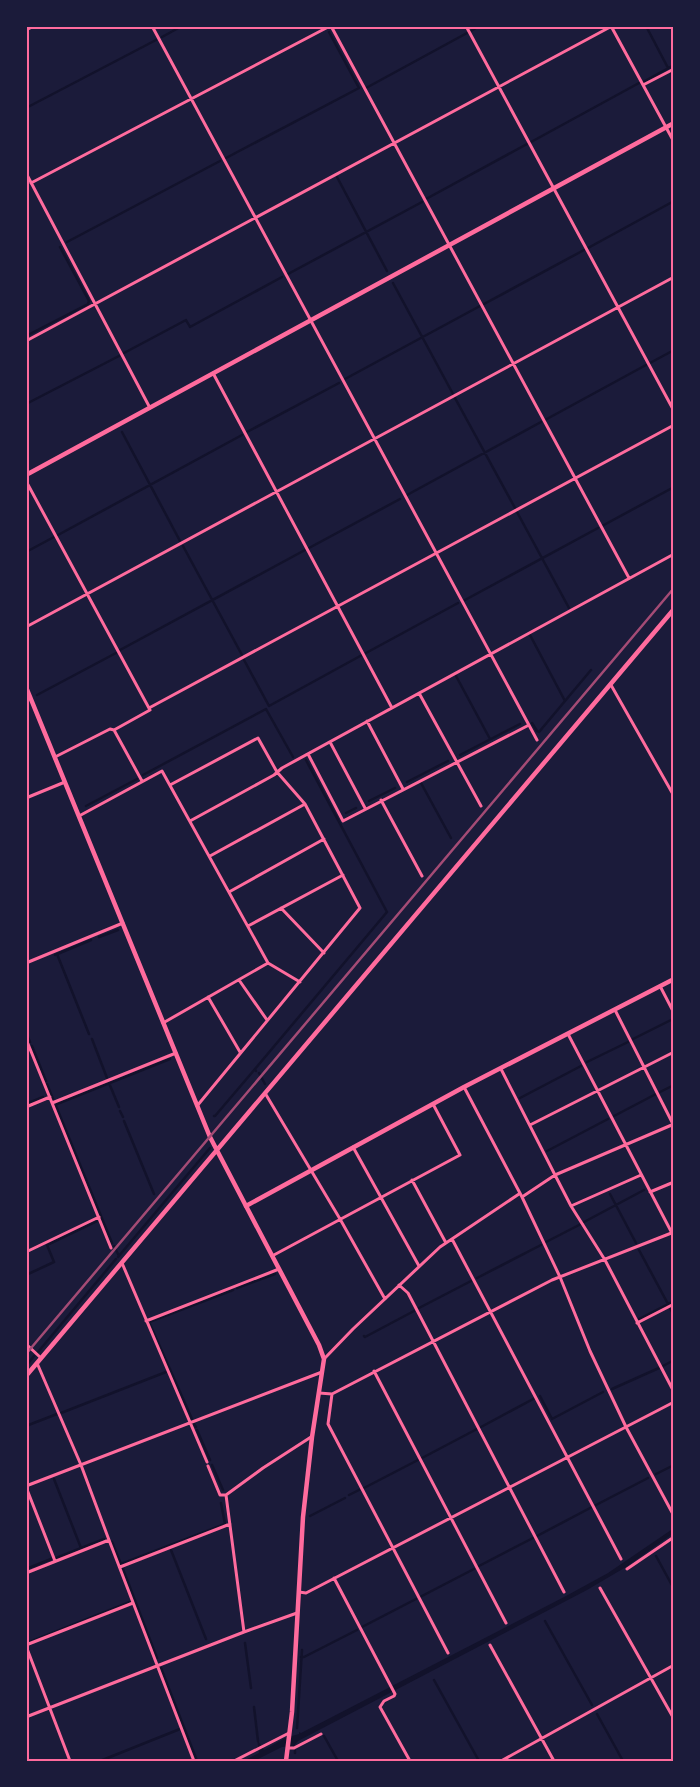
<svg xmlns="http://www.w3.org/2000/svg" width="700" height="1787" font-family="'Roboto Condensed',sans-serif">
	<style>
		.water { fill: #12122b }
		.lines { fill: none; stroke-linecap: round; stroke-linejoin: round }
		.stream { stroke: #12122b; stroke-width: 2.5 }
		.minor { stroke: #ff6b9d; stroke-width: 3 }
		.tertiary { stroke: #ff6b9d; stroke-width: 4.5 }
		.secondary { stroke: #ff6b9d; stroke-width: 4.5 }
		.rail { stroke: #a44b75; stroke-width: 2.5 }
		.neatline { fill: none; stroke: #ff6b9d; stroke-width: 2 }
	</style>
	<rect width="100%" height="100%" fill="#1b1b3a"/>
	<path class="water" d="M674,1528V1533L626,1567L587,1590L298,1741L294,1746L282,1747L254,1761H243L259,1753L257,1739L264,1750L285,1738L299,1734V1732L301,1733L566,1596L608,1573Z"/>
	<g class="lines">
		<path class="stream" d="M646,26L668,68
			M471,31L479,26
			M162,37L182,26
			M671,72L674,78
			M643,82L674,65
			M366,88L467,33
			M26,108L156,40
			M531,142L639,83
			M226,158L359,88L329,32
			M337,177L387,271
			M426,199L527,144
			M67,242L220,161
			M588,248L674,201
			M288,274L422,202
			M393,283L453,394
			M484,304L584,250
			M26,336L88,304L89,301L60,247
			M124,353L186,320L190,327L282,277
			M650,363L674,350
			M345,379L480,306
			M455,398L515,508
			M26,404L119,356
			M545,420L646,365
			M122,432L180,541
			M247,432L339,383
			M407,495L541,422
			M517,512L569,608
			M602,526L674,487
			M58,535L242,435
			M183,546L242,655
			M309,548L400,499
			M26,552L54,537
			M465,600L598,528
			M530,635L565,701
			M120,650L305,550
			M366,653L458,603
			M244,660L269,706
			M456,676L490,739
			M37,695L116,653
			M269,706L362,655
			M532,723L537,731L539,732L591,670
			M460,755L520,724
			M143,775L266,709L293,757
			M407,782L448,761
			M421,783L451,838
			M369,801L395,788
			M86,806L137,779
			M346,813L356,808
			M99,937L118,930
			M57,954L89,1034
			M55,955L91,940
			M26,1032L30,1042
			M92,1039L107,1078
			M633,1039L673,1019
			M32,1046L46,1081
			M587,1062L628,1042
			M255,1069L387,912L306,760
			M259,1073L265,1084
			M109,1083L119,1107
			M47,1084L53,1099
			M660,1092L674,1085
			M520,1098L581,1066
			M26,1104L43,1097
			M120,1111L123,1117
			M214,1116H215L255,1069L256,1071
			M614,1116L656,1094
			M124,1121L154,1194
			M547,1151L608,1119
			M610,1194L636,1243
			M584,1222L644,1190
			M546,1242L581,1224
			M112,1243L56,1106L57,1104L170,1059
			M114,1246L119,1256
			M639,1250L668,1304
			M118,1257L210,1148
			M26,1275L54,1262L47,1245L97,1221
			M477,1278L541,1245
			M237,1288L275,1274
			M419,1308L473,1280
			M670,1308L674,1316
			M639,1319L674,1301
			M364,1336L365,1337L414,1311
			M38,1352L116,1259
			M26,1366L34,1356
			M663,1366L674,1360
			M612,1389L659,1368
			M540,1396L552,1419L603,1392
			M61,1413L166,1372
			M192,1419L149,1322L233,1290
			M194,1424L196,1427
			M26,1426L57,1414
			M481,1427L535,1398
			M197,1430L210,1460
			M422,1458L477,1429
			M212,1465L223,1490
			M656,1474L674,1465
			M54,1479L81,1548
			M364,1488L418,1460
			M349,1495L359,1490
			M596,1505L648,1478
			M310,1516L345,1498
			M537,1536L592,1507
			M112,1542L121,1564
			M171,1550L206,1639
			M656,1556L674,1589
			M56,1558L104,1539
			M121,1564L225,1524L221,1503
			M479,1566L533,1538
			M26,1569L51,1559
			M123,1569L157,1658
			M420,1597L474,1569
			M545,1621L592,1705
			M362,1627L416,1599
			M27,1643L130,1602
			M245,1643L251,1688
			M301,1657H304L357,1630
			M161,1668L197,1761
			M434,1680L479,1761
			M254,1707L258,1741
			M597,1714L623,1761
			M297,1728L302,1650
			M324,1736L338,1761
			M295,1753V1751
			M100,1761L180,1729"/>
		<path class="minor" d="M152,26L537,740
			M331,26L629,578
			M466,26L674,411
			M611,26L674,142
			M26,30L34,26
			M643,85L674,69
			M26,173L150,408
			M31,183L330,26
			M26,341L612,26
			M213,373L392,708
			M26,481L150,710L114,730L110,729L55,757
			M26,627L674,277
			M611,685L674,796
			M419,693L481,806
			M149,708L674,425
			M367,721L403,789
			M114,730L142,781
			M330,742L365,808
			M308,754L343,821L529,725
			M170,785L258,738L277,772L305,804L360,908L197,1106
			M26,798L65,782
			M381,800L422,876
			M79,816L162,771L268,963L163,1023
			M190,821L274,775L282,768L674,554
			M210,856L305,804
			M229,892L324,839
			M281,908L324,953
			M248,926L343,875
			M26,963L123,923
			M268,963L300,982
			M239,980L267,1020
			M660,986L674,1013
			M208,997L240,1052
			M615,1010L674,1126
			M568,1034L674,1237
			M26,1039L111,1248
			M501,1069L555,1175L571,1206L605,1260L674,1392
			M464,1087L522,1197L560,1277L590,1351L626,1427L674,1516
			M265,1093L340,1219L385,1299
			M52,1103L176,1053
			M26,1107L50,1097
			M530,1125L674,1052
			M353,1147L419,1266
			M412,1180L446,1243
			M650,1192L674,1182
			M522,1197L555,1175L674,1124
			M571,1206L641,1175
			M452,1239L621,1559
			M26,1252L99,1217
			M272,1256L460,1155L433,1104
			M122,1263L207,1462
			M399,1285L408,1293L564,1592
			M146,1321L279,1269
			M637,1323L674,1304
			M26,1344L41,1358
			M324,1359L353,1329L440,1247L519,1194
			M37,1363L81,1465L109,1540L194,1761
			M374,1371L506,1623
			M319,1393L332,1394L552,1280L674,1232
			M332,1394L328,1424L448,1653
			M208,1466L220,1495H226L244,1632
			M26,1486L322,1372
			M26,1487L55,1561
			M226,1495L263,1468L311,1437
			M120,1567L230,1524
			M627,1569L674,1537
			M26,1573L109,1540
			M334,1578L395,1694L394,1696L384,1701L380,1707L410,1761
			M600,1588L674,1719
			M299,1592L306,1593L674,1402
			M26,1645L133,1603
			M490,1645L554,1761
			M26,1646L70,1761
			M26,1717L244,1632L297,1613
			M288,1748H294L321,1734
			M234,1761L289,1733
			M501,1761L674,1665"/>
		<path class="tertiary" d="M26,475L674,123
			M26,687L210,1137L246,1206
			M26,1376L674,609"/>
		<path class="secondary" d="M286,1761L292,1712L303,1517L312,1437L324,1359L319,1345L246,1206L464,1087L674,979"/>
		<path class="rail" d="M26,1354L674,588"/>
	</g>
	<rect width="700" height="1787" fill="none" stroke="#1b1b3a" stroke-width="55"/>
	<rect x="28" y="28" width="644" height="1732" class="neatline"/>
</svg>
